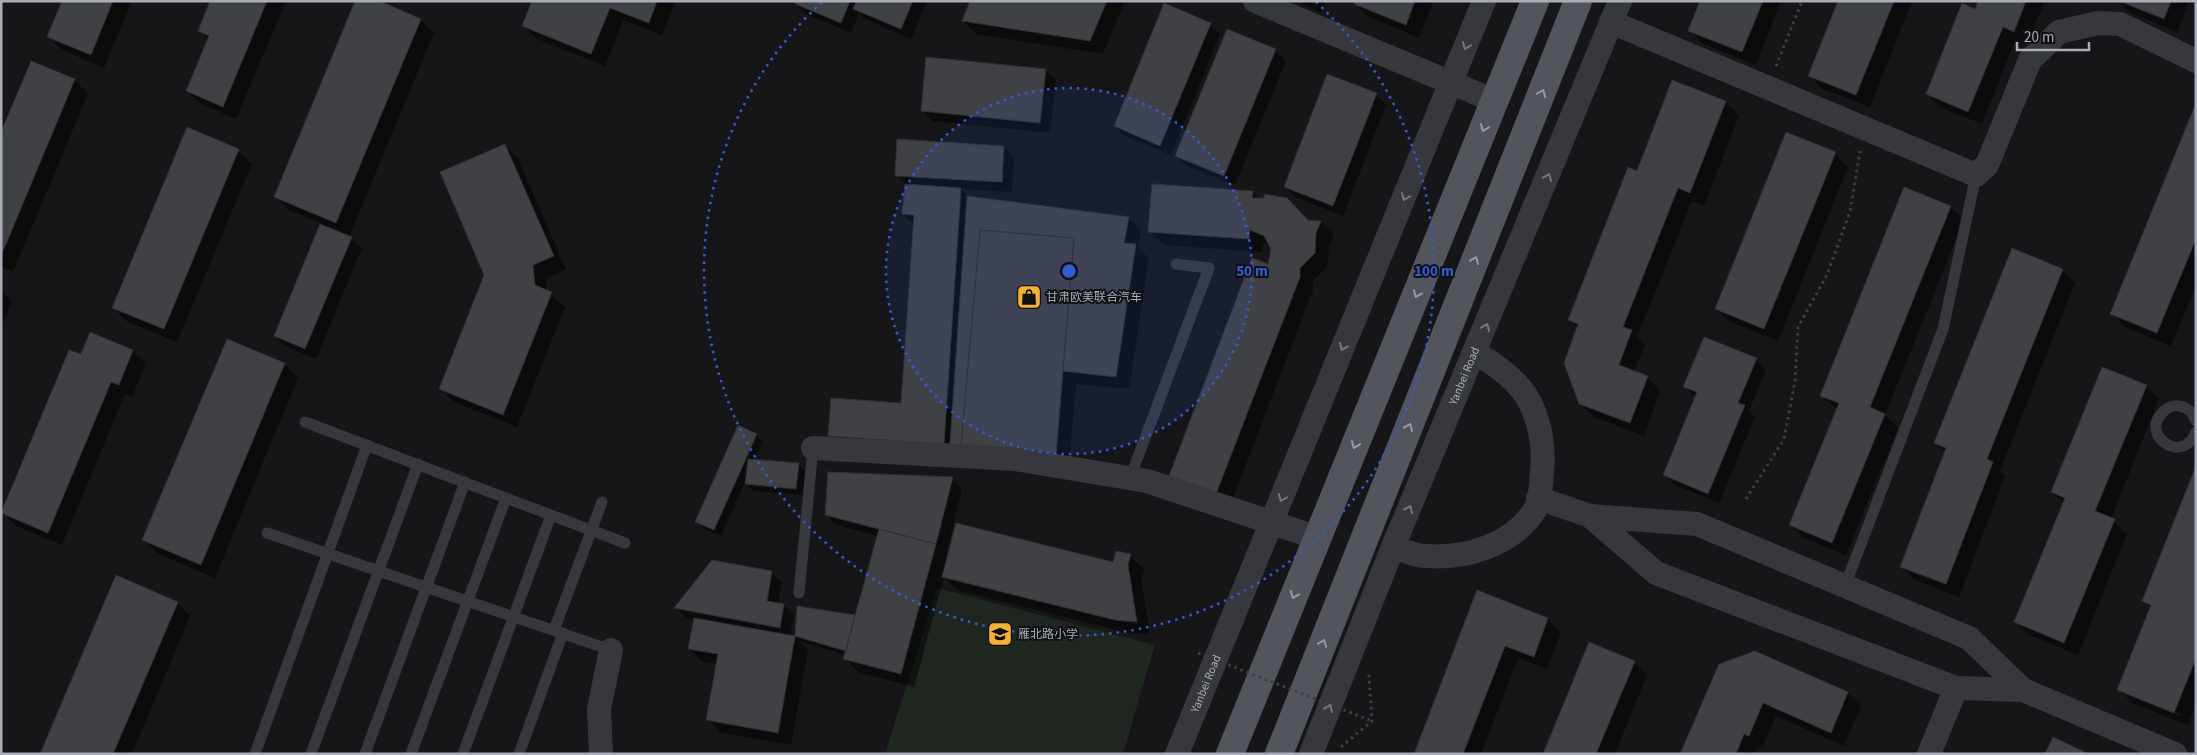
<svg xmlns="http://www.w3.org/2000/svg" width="2197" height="755" font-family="'Source Sans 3','Noto Sans SC',sans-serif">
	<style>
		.green { fill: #1e261f }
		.shadow { fill: #0007; fill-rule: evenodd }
		.building { fill: #404145; stroke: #303034 }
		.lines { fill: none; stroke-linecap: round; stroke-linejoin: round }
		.path { stroke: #3d3f44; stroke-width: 3; stroke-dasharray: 2.5 4; stroke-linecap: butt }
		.lane { stroke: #37383d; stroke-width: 11 }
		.street { stroke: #37383d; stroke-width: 24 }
		.primary { stroke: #53555c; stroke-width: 28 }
		.path-bridge { stroke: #3d3f44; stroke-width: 3; stroke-dasharray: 2.5 4; stroke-linecap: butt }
		.oneway { stroke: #757881 }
		.oneway2 { stroke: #979ba6 }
		.ring { fill: none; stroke: #325cd3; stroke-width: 2.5; stroke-dasharray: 2.5 5 }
		.labels { text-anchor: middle; stroke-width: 4; stroke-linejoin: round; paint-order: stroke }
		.poi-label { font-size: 12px; fill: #a8adb8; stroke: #111113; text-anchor: start }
		.street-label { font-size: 12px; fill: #a8adb8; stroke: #111113 }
		.centre { fill: #325cd3; stroke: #111113; stroke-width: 2.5 }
		.ring-label { font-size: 15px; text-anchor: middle; font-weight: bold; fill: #325cd3; stroke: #111113; stroke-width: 4; stroke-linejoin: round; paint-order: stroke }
	</style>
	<rect width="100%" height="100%" fill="#161618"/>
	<path class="green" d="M937,588L1155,645L1123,754H885Z"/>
	<path class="shadow" d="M64,1H132L104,68L62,50L49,37Z
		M211,1H286L236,119L201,104L187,91L209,40L199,30Z
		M377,1L421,20L434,33L349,237L362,248L316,359L285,346L275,336L322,224L289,210L276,197Z
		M533,1H676L662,35L623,20L605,66L537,39L524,26Z
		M797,1H927L911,39L865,19L859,13L851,33L806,14L796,4Z
		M971,1H1125L1103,54L976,34L963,20Z
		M1295,1H1326L1321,12Z
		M1357,1H1434L1419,38L1369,17L1356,4Z
		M1701,1H1781L1756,65L1703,44L1689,30Z
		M1839,1H1912L1870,107L1823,89L1809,75Z
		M1980,1H2045L2027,44L2016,39L1982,124L1940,107L1927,94Z
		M2119,1H2189L2177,32L2131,13Z
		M1210,24L1220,34L1171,155L1125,136L1115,126Z
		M1275,50L1286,61L1235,185L1187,166L1176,155Z
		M32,62L75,80L88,94L13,272L1,267V136Z
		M1045,70L1056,80L1050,133L932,121L922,110Z
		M1673,82L1726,102L1739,116L1704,206L1692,201L1637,337L1645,345L1634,372L1647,377L1660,391L1644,436L1594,417L1580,403L1578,328L1570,320L1638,173Z
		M1376,94L1386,105L1343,216L1295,197L1285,187Z
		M2196,106V285L2171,346L2125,327L2111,313Z
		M188,129L238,151L252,164L177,342L126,321L113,307Z
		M505,145L518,159L566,269L546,278L547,291L565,307L517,427L454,402L440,388L485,275Z
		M1004,147L1014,158L1012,192L960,189L969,197L1128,218L1141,231L1138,248L1149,258L1129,389L1076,384L1069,466L843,449L829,436L902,404L915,226L903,214L906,185L896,175Z
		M1835,153L1848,167L1778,341L1730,322L1716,309Z
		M1252,192L1259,199L1308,221L1321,222L1334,235L1329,247L1327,267L1313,281V290L1230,506L1184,489L1272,257L1270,245L1263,242L1262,252L1163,245L1150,232Z
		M1950,207L1964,220L1885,415L1898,428L1846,555L1804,538L1790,525L1838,410L1822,395Z
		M2062,270L2075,283L2000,471L2005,476L1959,597L1915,580L1902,566L1946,453L1935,443Z
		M1,290L12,301L1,328Z
		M227,340L285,364L298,378L215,578L157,553L144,540Z
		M132,351L146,364L132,397L125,394L62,545L16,526L3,512L81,356Z
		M1756,359L1766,370L1749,411L1755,417L1719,503L1675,485L1664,474L1696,398L1685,387Z
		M2146,386L2159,399L2111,519L2127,534L2078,655L2029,635L2015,622L2064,504L2052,492Z
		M756,435L763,442L754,461L798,464L805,471L803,495L753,491L746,484L747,478L721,536L704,529L697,522Z
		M2196,470V705L2188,725L2132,703L2119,689L2151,608L2143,601ZM2133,695L2180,714V716L2133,697Z
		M952,478L962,489L946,556L948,558L1114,563L1130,556L1144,569L1141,579L1150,634L1129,633L957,590L944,577L914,687L858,672L845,658L846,655L799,641L808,650L791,745L721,733L708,719L717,664L703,662L689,648L695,620L686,618L676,608L771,572L782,583L778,604L784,605L794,616L790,636L796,639L798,607L856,616L878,536L836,525L826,514Z
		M1477,592L1548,619L1561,633L1547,669L1518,658L1481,754H1415Z
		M177,603L190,616L132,754H41Z
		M1755,652L1848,693L1861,706L1844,746L1776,716L1762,748L1758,746L1754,754H1682Z
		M1634,662L1647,675L1615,754H1544Z"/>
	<path class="building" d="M62,1H113L91,55L47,37Z
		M210,1H267L223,107L186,91L209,36L198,31Z
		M355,1H380L421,19L336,223L274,197Z
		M532,1H657L649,23L610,8L591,54L522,26Z
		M796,1H850L841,23L795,4Z
		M856,1H913L901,29L853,9Z
		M970,1H1107L1090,41L962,21Z
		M1355,1H1415L1406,25L1354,4Z
		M1700,1H1763L1742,52L1688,31Z
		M1838,1H1894L1856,95L1808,76Z
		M1978,1H2026L2014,32L2003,27L1968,112L1926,94L1962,3L1975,9Z
		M2119,1H2171L2164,19Z
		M1164,3L1211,23L1160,146L1114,126Z
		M1227,29L1276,49L1224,176L1175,156Z
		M926,57L1046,69L1040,123L921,111Z
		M31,61L75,79L1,256V132Z
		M1327,74L1377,93L1333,206L1284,187Z
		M1672,80L1726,101L1690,193L1678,188L1623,327L1632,330L1619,365L1648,376L1630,423L1579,404L1564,363L1578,324L1568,320L1628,167L1637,171Z
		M2196,103V239L2157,333L2110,314Z
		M187,127L239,149L164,329L112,308Z
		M1786,132L1836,152L1764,329L1715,309Z
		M897,139L1004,146L1002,182L895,176Z
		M505,144L554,256L533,265L535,285L552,292L503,415L439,389L484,275L440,172Z
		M905,184L961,188L944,444L828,436L831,398L901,403L914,215L902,214Z
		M1152,184L1253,191L1252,198H1264V194L1287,198L1308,220L1321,221L1316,233L1315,253L1300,268V277L1216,494L1169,476L1252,258L1268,264L1271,249L1264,236L1250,230L1249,239L1148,232Z
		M1904,187L1951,206L1870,407L1885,414L1832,543L1789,525L1839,403L1820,396Z
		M967,196L1129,217L1124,243L1136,244L1116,377L1063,371L1074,238L980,230L961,446L950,444Z
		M320,224L352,237L305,349L274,336Z
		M980,230L1074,238L1056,454L961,446Z
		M2012,248L2063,269L1987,459L1993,462L1946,584L1900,567L1946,448L1934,443Z
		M90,332L133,350L119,385L111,382L48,533L1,513L69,350L81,354Z
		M1704,337L1757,358L1738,403L1745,405L1708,494L1663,475L1697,392L1683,387Z
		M227,339L285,363L201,565L142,540Z
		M2102,367L2147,385L2095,511L2115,519L2064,643L2014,622L2065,498L2051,492Z
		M738,425L757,434L714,530L695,522Z
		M748,459L799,463L796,489L745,484Z
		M2196,466V658L2174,713L2117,690L2151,605L2142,601Z
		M828,472L953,477L936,544L825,515Z
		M956,523L1113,562L1116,551L1131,554L1128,565L1137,622L1115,620L942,577Z
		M879,529L936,544L901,674L843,659Z
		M712,560L772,571L767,601L784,604L780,628L674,608Z
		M116,575L178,602L113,754H40Z
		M1477,590L1548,618L1534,657L1505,646L1463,754H1414Z
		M797,606L855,615L846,651L795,636Z
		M694,618L795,636L778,733L706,720L718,654L688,649Z
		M1589,642L1635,661L1596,754H1543Z
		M1755,651L1848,692L1831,733L1763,703L1749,736L1744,734L1736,754H1680L1719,664Z
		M2053,737L2089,754H2045Z"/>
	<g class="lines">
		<path class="path" d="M1776,66L1802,1
			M1746,499L1784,439L1795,381L1798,327L1826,277L1850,212L1860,151
			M1341,747L1372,721L1369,675"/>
		<path class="lane" d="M2196,421C2193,413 2187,407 2179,406C2173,405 2166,408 2162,413C2140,437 2184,465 2196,432
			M305,422L625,543
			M1130,478L1209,268L1176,264
			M267,533L611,650
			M1845,586L1943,329L1976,175
			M799,593L813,448
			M554,630L602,502
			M255,754L367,445
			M311,754L418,464
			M365,754L465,482
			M411,754L506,498
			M463,754L551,515
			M519,754L563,633"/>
		<g class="street">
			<path d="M1255,1L1495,101"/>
			<path d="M1611,22L1976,175L1987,165L2030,60L2059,32L2098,23L2120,24L2196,61"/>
			<path d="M813,448L1015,459L1147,481L1318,538"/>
			<path d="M1538,498L1590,516L1656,573L1956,688L2023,690L2175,754"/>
			<path d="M1590,516L1697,524L1969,638L2023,690"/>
			<path d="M1393,547C1404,550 1415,556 1426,556C1466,559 1514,545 1536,508C1541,499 1541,481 1542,471C1545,445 1539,416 1525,394C1512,376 1494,364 1476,353"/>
			<path d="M601,754L599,709L611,650"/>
			<path id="s1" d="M1177,754L1484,1"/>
			<path id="s2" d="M1311,754L1393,547L1620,1"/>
			<path d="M1929,754L1956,688"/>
		</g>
		<path class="primary" d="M1230,754L1535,1
			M1279,754L1578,1"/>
		<path class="path-bridge" d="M1198,653L1372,721"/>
	</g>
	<defs><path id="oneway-chevron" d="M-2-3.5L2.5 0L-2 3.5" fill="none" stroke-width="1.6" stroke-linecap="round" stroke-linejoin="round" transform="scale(1.25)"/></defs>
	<g class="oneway">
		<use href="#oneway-chevron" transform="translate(1466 46) rotate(112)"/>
		<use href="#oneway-chevron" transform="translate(1548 177) rotate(-68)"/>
		<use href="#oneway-chevron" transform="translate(1405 197) rotate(112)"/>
		<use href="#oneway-chevron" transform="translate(1486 327) rotate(-68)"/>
		<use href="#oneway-chevron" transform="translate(1343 347) rotate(112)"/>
		<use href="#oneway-chevron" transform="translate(1282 498) rotate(112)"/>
		<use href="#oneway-chevron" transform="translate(1409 509) rotate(-67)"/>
		<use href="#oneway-chevron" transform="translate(1329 708) rotate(-68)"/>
	</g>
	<g class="oneway2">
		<use href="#oneway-chevron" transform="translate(1542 93) rotate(-68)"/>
		<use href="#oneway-chevron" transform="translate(1484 128) rotate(112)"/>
		<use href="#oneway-chevron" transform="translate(1475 260) rotate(-68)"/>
		<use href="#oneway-chevron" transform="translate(1417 294) rotate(112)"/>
		<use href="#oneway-chevron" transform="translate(1409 427) rotate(-68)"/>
		<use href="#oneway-chevron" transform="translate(1355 445) rotate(112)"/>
		<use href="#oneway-chevron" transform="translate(1294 595) rotate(112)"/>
		<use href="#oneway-chevron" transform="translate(1323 643) rotate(-68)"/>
	</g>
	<circle cx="1069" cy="271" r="183" fill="#325cd3" fill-opacity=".12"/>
	<g class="ring">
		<circle cx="1069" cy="271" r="183"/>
		<path d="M1316 2A365 365 0 1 1 822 2"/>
	</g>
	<defs>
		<symbol id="shop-square" viewBox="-11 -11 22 22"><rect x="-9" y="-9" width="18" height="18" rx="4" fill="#f2b134" stroke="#111113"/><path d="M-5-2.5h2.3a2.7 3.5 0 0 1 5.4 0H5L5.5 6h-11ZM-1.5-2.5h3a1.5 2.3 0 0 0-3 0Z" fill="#111"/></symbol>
		<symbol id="school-square" viewBox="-11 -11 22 22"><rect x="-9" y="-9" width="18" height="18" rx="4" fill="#f2b134" stroke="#111113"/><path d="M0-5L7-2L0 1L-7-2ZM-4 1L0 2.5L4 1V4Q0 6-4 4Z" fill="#111"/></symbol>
	</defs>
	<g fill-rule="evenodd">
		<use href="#shop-square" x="1015" y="283" width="28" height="28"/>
		<use href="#school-square" x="986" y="620" width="28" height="28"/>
	</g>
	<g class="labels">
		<g class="poi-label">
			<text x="1046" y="301">甘肃欧美联合汽车</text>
			<text x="1018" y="638">雁北路小学</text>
		</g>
		<g class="street-label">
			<text dy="4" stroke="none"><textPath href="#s2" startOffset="408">Yanbei Road</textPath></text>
			<text dy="4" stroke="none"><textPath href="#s1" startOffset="76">Yanbei Road</textPath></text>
		</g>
	</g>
	<circle cx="1069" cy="271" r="8" class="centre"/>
	<g class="ring-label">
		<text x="1252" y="276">50 m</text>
		<text x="1434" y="276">100 m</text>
	</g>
	<rect width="2197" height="755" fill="none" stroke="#a8adb8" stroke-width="5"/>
	<path d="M2017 42v8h72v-8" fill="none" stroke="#a8adb8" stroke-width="2.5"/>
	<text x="2024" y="42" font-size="15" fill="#a8adb8" stroke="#111113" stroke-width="4" paint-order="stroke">20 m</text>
</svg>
